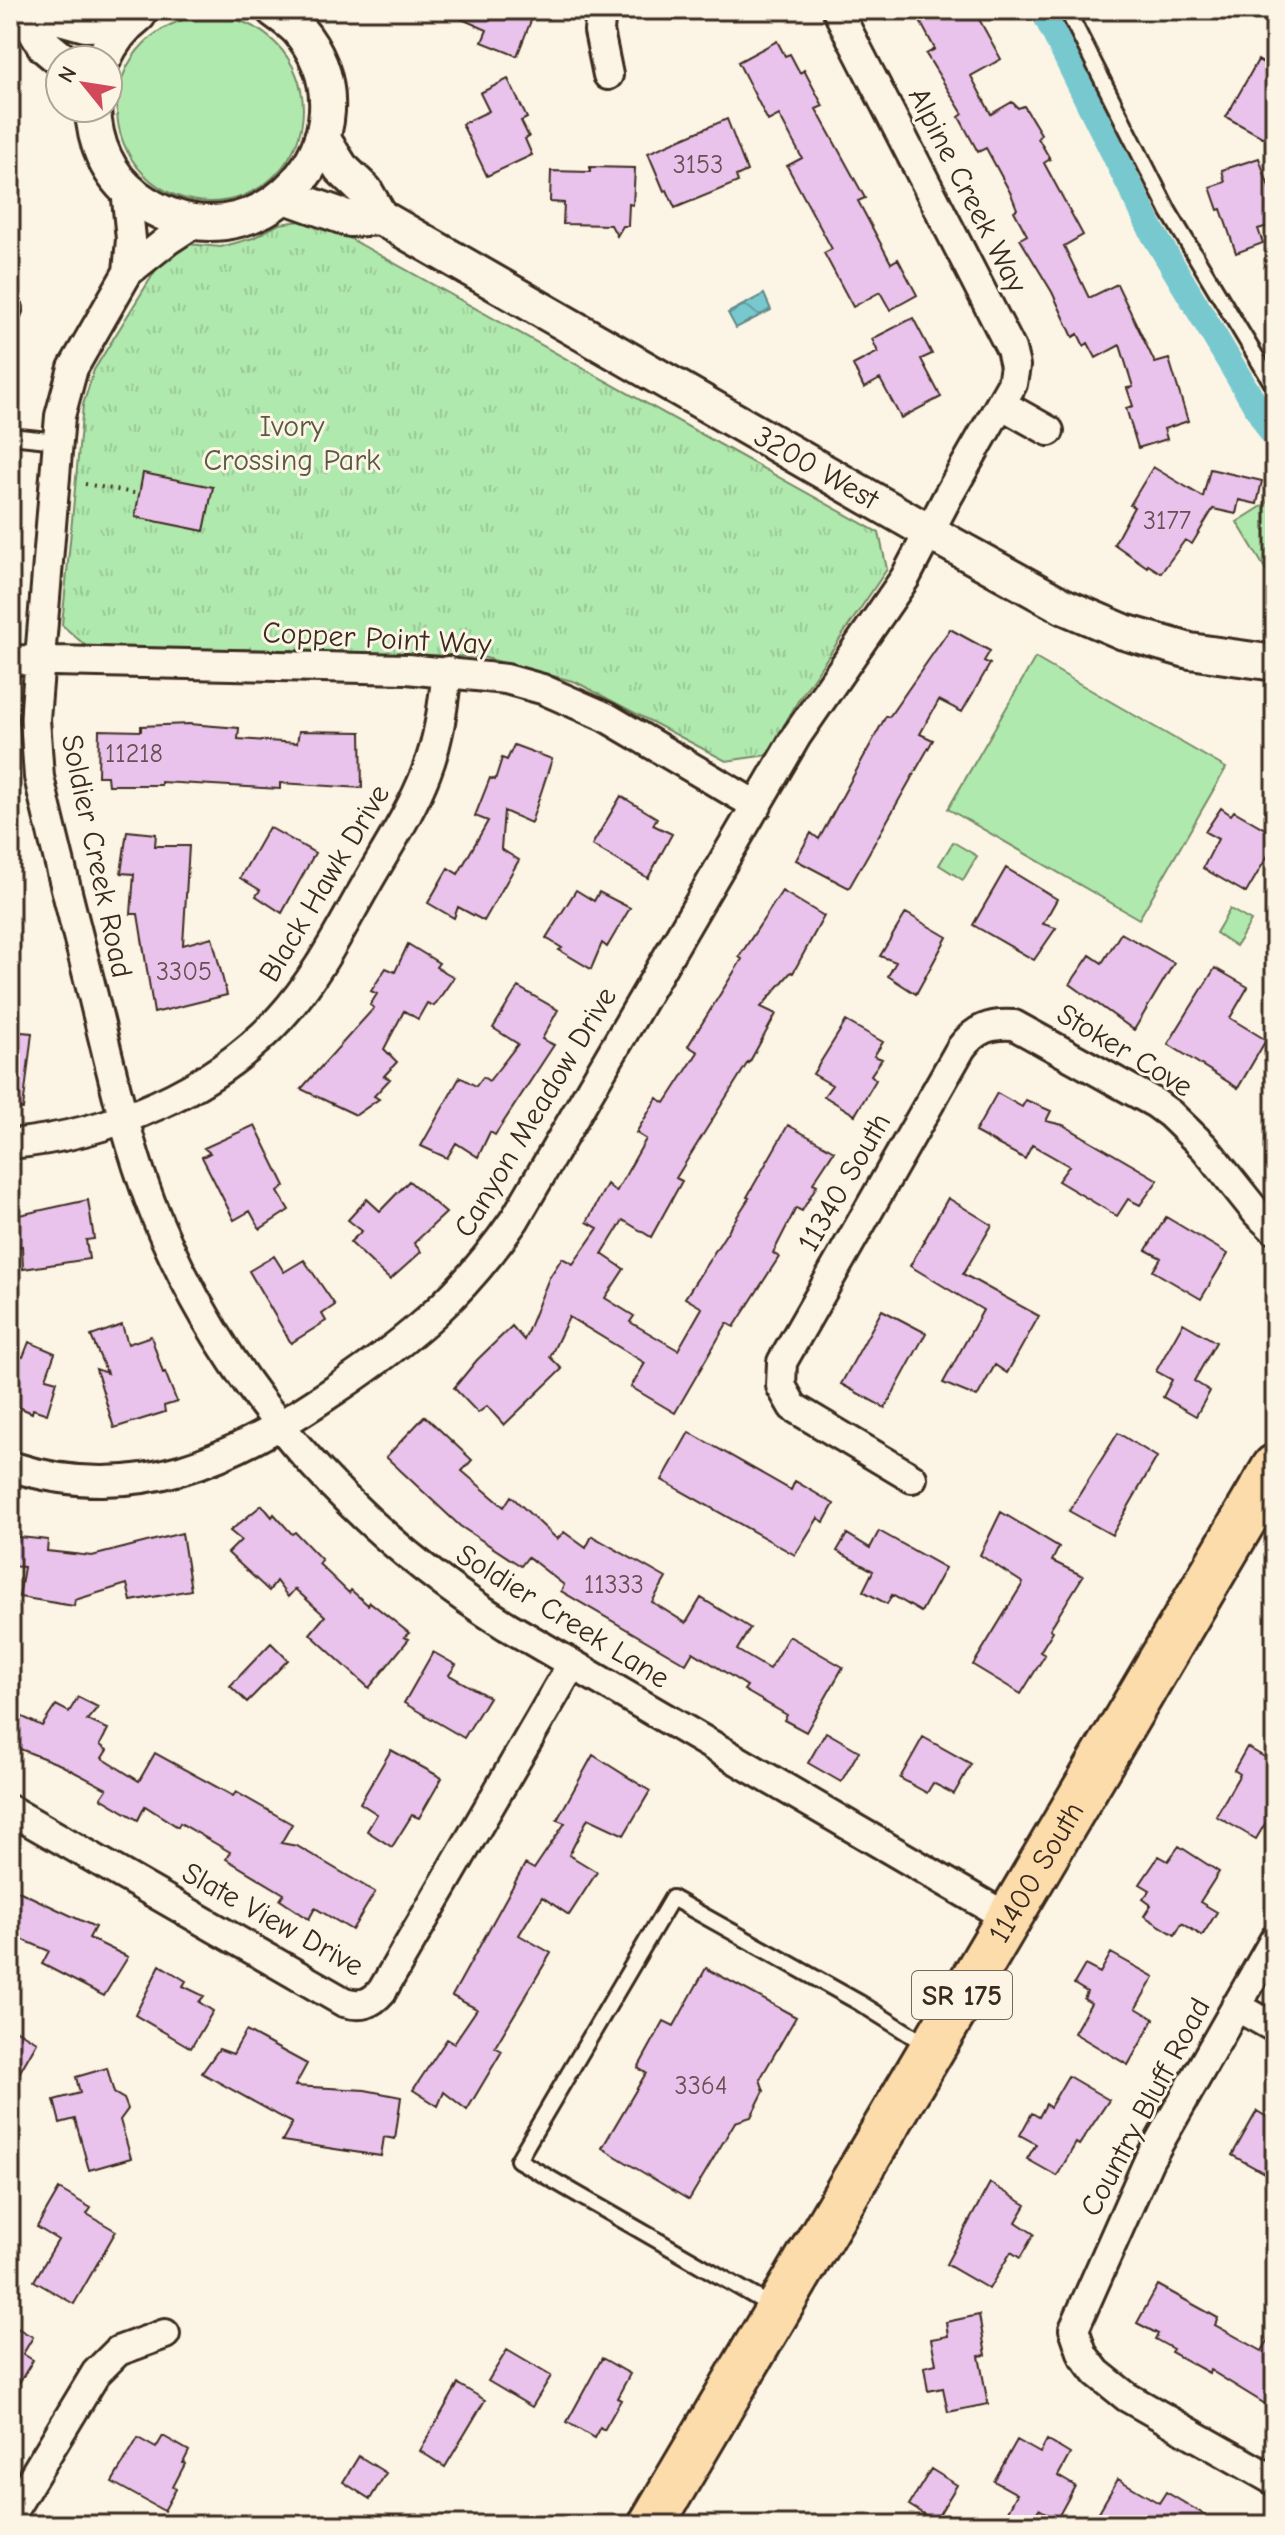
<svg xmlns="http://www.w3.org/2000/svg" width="1285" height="2535" font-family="'Comic Neue',sans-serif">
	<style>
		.green { fill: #b0e9ae; stroke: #768a66; stroke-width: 2 }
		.park { fill: url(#park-tufts); stroke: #768a66; stroke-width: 2 }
		.water { fill: url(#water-waves); stroke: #608988; stroke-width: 2 }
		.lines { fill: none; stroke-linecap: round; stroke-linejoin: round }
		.canal { stroke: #78c9cf; stroke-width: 26 }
		.building { fill: #eac3ed; stroke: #3b2a1e; stroke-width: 2 }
		.service-casing { stroke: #3b2a1e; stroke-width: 20 }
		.minor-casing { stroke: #3b2a1e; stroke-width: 34 }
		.tertiary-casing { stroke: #3b2a1e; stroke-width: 40 }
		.primary-casing { stroke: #3b2a1e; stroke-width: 50 }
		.path { stroke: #3b2a1e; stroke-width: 4; stroke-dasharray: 2 6; stroke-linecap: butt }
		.service { stroke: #fcf5e5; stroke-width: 14 }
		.minor { stroke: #fcf5e5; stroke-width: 28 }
		.tertiary { stroke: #fcf5e5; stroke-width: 34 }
		.primary { stroke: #fddcac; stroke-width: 44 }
		.labels { text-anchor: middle; stroke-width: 6; stroke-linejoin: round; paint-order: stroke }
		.number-label { font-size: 26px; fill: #675052 }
		.shield { fill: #fcf5e5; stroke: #75675a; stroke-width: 2 }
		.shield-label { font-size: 28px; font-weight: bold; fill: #3b2a1e }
		.street-label { font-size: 30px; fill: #3b2a1e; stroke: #fcf5e5 }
		.park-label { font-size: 30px; fill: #585a42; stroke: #fcf5e5 }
	</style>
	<defs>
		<pattern id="park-tufts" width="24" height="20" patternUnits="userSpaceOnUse" patternTransform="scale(2)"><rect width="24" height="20" fill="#b0e9ae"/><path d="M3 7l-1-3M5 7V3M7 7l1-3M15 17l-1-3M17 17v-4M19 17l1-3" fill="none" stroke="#98c895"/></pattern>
		<pattern id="water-waves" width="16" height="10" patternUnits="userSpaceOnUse" patternTransform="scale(2)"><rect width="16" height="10" fill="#78c9cf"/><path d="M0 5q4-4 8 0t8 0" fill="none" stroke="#64a3a7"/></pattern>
	</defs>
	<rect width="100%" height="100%" fill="#fcf5e5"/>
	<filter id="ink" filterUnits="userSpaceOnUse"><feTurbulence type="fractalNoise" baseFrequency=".0125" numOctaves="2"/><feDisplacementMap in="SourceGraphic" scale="16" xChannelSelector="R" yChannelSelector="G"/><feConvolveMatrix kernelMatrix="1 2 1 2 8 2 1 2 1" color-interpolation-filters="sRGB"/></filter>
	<g filter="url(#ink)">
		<path class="green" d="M117 109a93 93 0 1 1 186 0a93 93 0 1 1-186 0Z
			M1275,498V585L1237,522Z
			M1035,658L1226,768L1139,919L948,809Z
			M953,842L977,856L963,880L939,865Z
			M1230,909L1251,921L1236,946L1216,933Z"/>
		<path class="park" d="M315,219L879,533L887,569L798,701L767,755L726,761L576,682L482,657L284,650L87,647L62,625L83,405L94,370L162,260L188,244L221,247L253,238L279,224Z"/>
		<path class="water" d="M764,294L771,310L736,328L728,313Z"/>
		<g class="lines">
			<path class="canal" d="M1043,10L1153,233L1275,438"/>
		</g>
		<path class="building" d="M441,10H530L528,17L532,18L517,56L482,42L487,30Z
			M914,10H974L1001,59L971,76L991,114L1012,102L1018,108L1024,106L1041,134L1038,138L1050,159L1044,163L1083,235L1064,246L1089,298L1117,284L1155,363L1169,359L1188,421L1164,429L1167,439L1138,448L1126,408L1133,406L1127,388L1133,387L1120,345L1096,358L1088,343L1084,346L1078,334L1073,337L1052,292L1020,239L1027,235L1014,211L1017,209L1011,194L986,148L978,152L959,117L963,114L926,54L935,49Z
			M777,41L785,56L790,54L800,73L804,70L823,106L816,109L865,198L858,201L891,263L898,259L917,295L890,310L880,292L853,307L824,253L832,249L787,166L802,158L779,115L768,121L738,62Z
			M1258,60L1275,70V117L1264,138L1226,117Z
			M508,79L527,118L521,121L529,137L525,139L532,155L487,176L462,124L489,111L480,93Z
			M727,119L747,171L736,176L738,182L675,208L667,190L664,191L648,153Z
			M1259,158L1275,205V224L1258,229L1263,243L1236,253L1221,209L1218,210L1210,187L1225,182L1222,170Z
			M590,167L635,168L633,205L629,204L628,226H623L617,236L611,225L563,224L564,203L550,202L551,171L590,172Z
			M913,318L932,354L921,359L941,397L901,418L880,379L864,388L853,365L878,352L872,339Z
			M1153,467L1203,497L1210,469L1262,481L1257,504L1239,500L1236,514L1213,509L1192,544L1185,540L1161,573L1148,565L1147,567L1114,544L1134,507L1130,505Z
			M143,473L213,487L204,531L135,517Z
			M950,629L990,651L984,661L990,664L962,712L939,700L920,734L933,740L849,888L796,860L811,833L819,839L886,716L889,717Z
			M189,724L239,728L238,739L297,743L299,731L361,732L362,788L280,783V789L161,782V785H108L107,776H98L99,730L141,731V726Z
			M514,745L552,759L531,823L504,811L501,849L519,860L484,921L458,907L454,918L428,903L448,868L458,874L488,821L475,816L490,778L495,780L502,758L507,760Z
			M621,796L657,818L653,825L672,834L648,878L592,845Z
			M1221,808L1231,815L1234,811L1270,832L1267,839L1274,845L1246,893L1203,868L1218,839L1205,832Z
			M269,827L315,853L282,913L256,896L260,890L240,878Z
			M127,831L156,834L155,846H189L183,945L212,937L227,995L154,1013L138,914H131L134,874L121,873Z
			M1006,868L1057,899L1043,924L1056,928L1034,960L973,925Z
			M576,890L594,901L599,892L630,908L607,947L602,943L591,969L559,950L562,948L546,938Z
			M782,891L824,916L793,973L791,972L761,1007L776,1014L749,1063L748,1062L676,1178L682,1181L651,1237L623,1220L602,1254L624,1269L605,1298L634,1316L630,1322L678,1350L702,1308L685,1298L749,1198L747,1197L788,1125L834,1151L813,1183L817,1185L802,1211L796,1208L773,1253L779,1257L734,1327L727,1323L675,1413L631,1387L645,1363L569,1317L550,1357L562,1369L504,1425L487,1406L478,1413L454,1388L477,1360L512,1326L524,1340L549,1278L562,1258L573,1264L598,1228L587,1222L607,1184L616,1192L646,1139L636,1133L657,1098L665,1103L698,1052L688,1046L742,959L739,957Z
			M906,913L947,937L916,994L888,976L896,962L880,956Z
			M1121,933L1174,963L1134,1030L1070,984L1090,955L1102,963Z
			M408,944L439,963L436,967L454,977L434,1006L427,1003L418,1019L404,1011L384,1049L397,1062L384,1076L390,1079L374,1096L379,1099L356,1115L301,1089L374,1008L370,1005L377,994L371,991L386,968L395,972Z
			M1215,968L1248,987L1230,1018L1266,1040L1238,1088L1168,1044Z
			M518,987L558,1010L542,1039L554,1045L495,1135L490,1132L478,1157L456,1143L447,1158L421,1146L460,1077L476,1086L483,1077L489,1081L518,1044L493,1028Z
			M846,1021L883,1042L874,1056L882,1059L871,1075L876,1080L855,1115L824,1096L832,1085L813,1074Z
			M10,1031L32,1033L23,1109L10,1108Z
			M997,1093L1022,1107L1026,1100L1051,1111L1046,1121L1063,1125L1158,1180L1140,1205L1128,1199L1117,1216L1058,1181L1069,1166L1032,1145L1025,1159L975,1132Z
			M255,1125L285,1186L278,1192L289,1210L260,1229L250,1211L234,1220L202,1157L210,1153L204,1148Z
			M409,1181L446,1213L414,1243L421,1252L390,1280L350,1242L362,1231L348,1220L367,1199L380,1211Z
			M948,1198L992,1225L963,1274L1039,1316L1007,1373L995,1365L977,1397L943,1383L983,1310L910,1266Z
			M88,1200L94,1239L86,1240L89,1259L23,1269L22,1246L10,1248V1217Z
			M1166,1217L1228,1254L1201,1299L1153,1271L1161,1258L1146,1250Z
			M274,1256L284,1272L304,1260L335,1305L322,1314L326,1321L291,1343L249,1271Z
			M882,1310L926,1333L885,1408L841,1384Z
			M1183,1323L1216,1342L1194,1381L1210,1391L1196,1416L1163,1397L1172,1380L1156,1371Z
			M122,1325L128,1344L151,1336L163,1373L165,1372L177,1402L164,1406L165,1412L114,1428L96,1369L107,1373L91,1336Z
			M29,1342L55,1353L46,1378L57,1381L47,1414L33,1409L32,1413L10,1403V1353L23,1357Z
			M425,1416L472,1460L462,1471L504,1507L511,1496L557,1539L564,1532L586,1548L592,1536L666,1578L652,1602L686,1623L701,1598L750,1628L737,1650L769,1669L789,1636L843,1667L806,1732L784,1720L787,1715L744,1690L747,1686L693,1652L686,1664L561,1591L564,1585L528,1557L521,1566L460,1526L386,1457Z
			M689,1432L791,1490L795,1481L834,1504L824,1522L818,1518L795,1555L662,1480Z
			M1118,1433L1157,1457L1112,1535L1069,1511Z
			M262,1505L272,1517L274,1514L292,1534L295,1532L322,1560L319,1564L349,1593L351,1590L368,1605L370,1602L409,1633L404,1637L409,1639L369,1688L310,1634L325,1616L295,1589L288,1597L276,1581L269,1591L228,1553L241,1540L230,1531Z
			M1001,1512L1059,1547L1052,1561L1083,1576L1050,1629L1053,1631L1040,1652L1045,1655L1021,1694L973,1665L1023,1583L980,1555Z
			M879,1531L945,1568L921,1612L892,1595L887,1604L863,1591L873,1571L837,1551L847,1534L870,1548Z
			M182,1533L191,1590L131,1601L127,1584L75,1600L74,1606L19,1597L24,1567L10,1566V1536L48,1540L47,1551L92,1556Z
			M271,1643L288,1660L247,1702L230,1686Z
			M433,1652L456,1665L449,1675L489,1697L464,1738L404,1703Z
			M78,1697L98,1707L87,1720L108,1729L100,1745L107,1750L102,1758L139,1781L155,1753L233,1796L236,1792L292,1824L281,1843L297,1846L375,1892L352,1930L315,1908L309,1919L280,1900L284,1894L226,1859L230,1852L180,1823L178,1827L145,1806L138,1820L101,1798L107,1789L61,1765L10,1745V1711L42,1726L56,1705L69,1712Z
			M826,1732L859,1751L841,1782L808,1763Z
			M923,1737L971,1764L954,1794L933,1783L927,1793L900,1778Z
			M1247,1747L1275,1763V1807L1256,1839L1216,1816L1240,1774L1234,1770Z
			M391,1750L442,1778L419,1818L412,1815L392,1847L367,1831L377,1814L360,1803Z
			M593,1755L650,1791L624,1835L588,1818L569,1855L597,1872L569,1915L542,1897L519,1935L551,1953L495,2047L502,2051L467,2110L444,2092L438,2106L413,2090L447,2039L454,2043L477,2009L452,1996L525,1864L534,1869L565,1823L557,1820Z
			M1179,1846L1219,1872L1200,1902L1217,1912L1202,1936L1182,1923L1175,1935L1144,1916L1151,1905L1143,1899L1150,1890L1140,1884L1159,1856L1168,1861Z
			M10,1887L95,1927L89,1938L128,1957L104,1996L42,1964L49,1951L10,1934Z
			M1111,1953L1154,1977L1136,2008L1154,2019L1128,2065L1074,2033L1091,2003L1084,1999L1087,1992L1074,1984L1085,1965L1100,1973Z
			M160,1965L186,1981L183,1986L204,1996L199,2002L213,2011L191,2048L135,2015Z
			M706,1968L796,2017L760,2079L764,2091L751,2117L735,2122L689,2200L602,2148L646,2073L638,2068L664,2021L674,2026Z
			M10,2026L37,2042L10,2089Z
			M246,2031L307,2064L295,2086L365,2090L401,2097L395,2139L384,2137L381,2156L282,2141L292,2123L202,2073L219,2049L233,2054Z
			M107,2068L114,2093L124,2099L128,2109L120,2120L131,2158L89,2170L75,2119L60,2123L54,2100L80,2093L76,2077Z
			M1068,2076L1109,2100L1079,2145L1076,2143L1057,2176L1027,2159L1036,2144L1020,2135L1032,2113L1039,2117L1046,2104L1050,2107Z
			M1257,2111L1275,2122V2179L1232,2155Z
			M990,2183L1026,2205L1016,2222L1034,2234L1020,2258L1011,2252L989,2289L946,2264Z
			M59,2189L91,2208L87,2214L116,2231L74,2304L34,2281L58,2240L37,2227Z
			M1158,2285L1218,2318L1215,2325L1262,2351L1275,2329V2410L1210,2370L1209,2373L1171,2352L1173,2349L1155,2339L1158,2334L1137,2323Z
			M979,2315L986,2355L979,2356L988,2404L948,2412L943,2388L928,2391L924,2367L936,2364L931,2339L948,2336L946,2322Z
			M10,2324L33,2337L23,2354L33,2360L10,2398Z
			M507,2350L551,2376L532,2407L488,2381Z
			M602,2358L630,2374L617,2398L621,2400L604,2430L600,2427L594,2438L567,2422Z
			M458,2384L485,2400L445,2467L420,2451Z
			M163,2436L189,2451L183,2463L185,2464L173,2487L176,2489L164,2511L112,2482L138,2438L156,2448Z
			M1017,2440L1040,2453L1047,2440L1070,2454L1058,2476L1075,2486L1057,2519L1039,2509L1029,2525L1007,2513L1017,2494L994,2481Z
			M359,2456L386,2473L370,2499L343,2482Z
			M931,2469L957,2485L935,2521L909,2505Z
			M1118,2479L1159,2503L1166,2492L1222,2525H1109L1096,2517Z"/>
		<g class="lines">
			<defs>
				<path id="service" d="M1067,10L1169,212L1275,388
					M10,305L15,308L10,321
					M10,436L58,441
					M775,2308L518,2160L672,1898L860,2003L927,2045"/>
				<path id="minor" d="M601,10L599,31L608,75
					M126,189L131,239L128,272
					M194,223L168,240L128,272L73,368L60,416L35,719L39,777C57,856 78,934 97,1012C113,1077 127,1141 151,1204C219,1379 348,1527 507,1626L1008,1918
					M1001,404L1049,431
					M10,660L407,669L506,679L542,689L606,717L757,806
					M10,1144C109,1135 212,1092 280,1018C316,979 340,930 366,885C387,848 411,812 426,773C439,740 443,706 447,671
					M10,1466C136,1507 232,1460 335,1390C412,1338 462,1296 515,1219L797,735L905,578L948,496L1012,384L1015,366L1011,349L837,10
					M912,1478L793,1407L781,1386L782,1362L961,1048C975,1029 991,1023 1014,1025L1155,1103L1170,1114L1205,1148L1257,1213L1275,1230
					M10,1810L344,2002C361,2007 371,2004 382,1991L572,1664
					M1275,1939L1149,2160L1074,2329L1083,2355L1097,2373L1127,2397L1275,2481
					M1236,2006L1275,2028
					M10,2515L96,2373L118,2351L165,2334"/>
				<g id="tertiary">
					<path d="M16,10L27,16L60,17L85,24L126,23"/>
					<path d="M27,16L45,46L62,60"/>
					<path d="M103,60C111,42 122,27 138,15"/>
					<path d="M93,108C94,143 108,176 136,197C255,284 387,133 298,29C291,22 282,16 274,10"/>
					<path id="s1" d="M322,138L341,168L365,191L380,217L929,532L1063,606L1124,632L1190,651L1275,663"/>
					<path d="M285,196L350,219L380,217"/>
				</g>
				<g id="primary">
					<path id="s2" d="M651,2525L1275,1467"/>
				</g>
			</defs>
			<use href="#service" class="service-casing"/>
			<use href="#minor" class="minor-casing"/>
			<use href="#tertiary" class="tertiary-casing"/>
			<use href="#primary" class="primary-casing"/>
			<path class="path" d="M85,484L139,494"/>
			<use href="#service" class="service"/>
			<use href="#minor" class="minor"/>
			<use href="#tertiary" class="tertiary"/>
			<use href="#primary" class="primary"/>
		</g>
	</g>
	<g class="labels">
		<g class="number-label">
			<text x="698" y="173">3153</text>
			<text x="1167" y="529">3177</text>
			<text x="134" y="762">11218</text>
			<text x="184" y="980">3305</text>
			<text x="614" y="1593">11333</text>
			<text x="701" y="2094">3364</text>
		</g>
		<rect class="shield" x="912" y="1971" width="100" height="48" rx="6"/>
		<g class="shield-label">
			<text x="962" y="2005">SR 175</text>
		</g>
		<g class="street-label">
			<text transform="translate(968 190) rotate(63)" y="10">Alpine Creek Way</text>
			<text dy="10" stroke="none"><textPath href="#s1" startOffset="602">3200 West</textPath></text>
			<text transform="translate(377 638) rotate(3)" y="10">Copper Point Way</text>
			<text transform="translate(97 856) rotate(78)" y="10">Soldier Creek Road</text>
			<text transform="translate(324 883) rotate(-59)" y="10">Black Hawk Drive</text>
			<text transform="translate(1125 1050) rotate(31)" y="10">Stoker Cove</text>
			<text transform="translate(535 1112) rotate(-59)" y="10">Canyon Meadow Drive</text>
			<text transform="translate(844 1182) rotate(-60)" y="10">11340 South</text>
			<text transform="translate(563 1616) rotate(32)" y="10">Soldier Creek Lane</text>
			<text dy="10" stroke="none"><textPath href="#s2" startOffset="758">11400 South</textPath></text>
			<text transform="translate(273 1919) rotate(29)" y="10">Slate View Drive</text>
			<text transform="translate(1145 2107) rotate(-62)" y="10">Country Bluff Road</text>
		</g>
		<g class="park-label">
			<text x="292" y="436">Ivory<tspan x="292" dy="34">Crossing Park</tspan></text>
		</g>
	</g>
	<rect width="1285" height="2535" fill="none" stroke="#fcf5e5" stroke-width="40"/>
	<rect x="20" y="20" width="1245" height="2495" fill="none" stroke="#3b2a1e" stroke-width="3" filter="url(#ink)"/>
	<g transform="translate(84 84) rotate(300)"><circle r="38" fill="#fcf5e5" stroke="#afa495" stroke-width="2"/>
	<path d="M0-6L14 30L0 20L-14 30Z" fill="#d1495b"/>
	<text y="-12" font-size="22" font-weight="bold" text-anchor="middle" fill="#3b2a1e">N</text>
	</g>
</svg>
